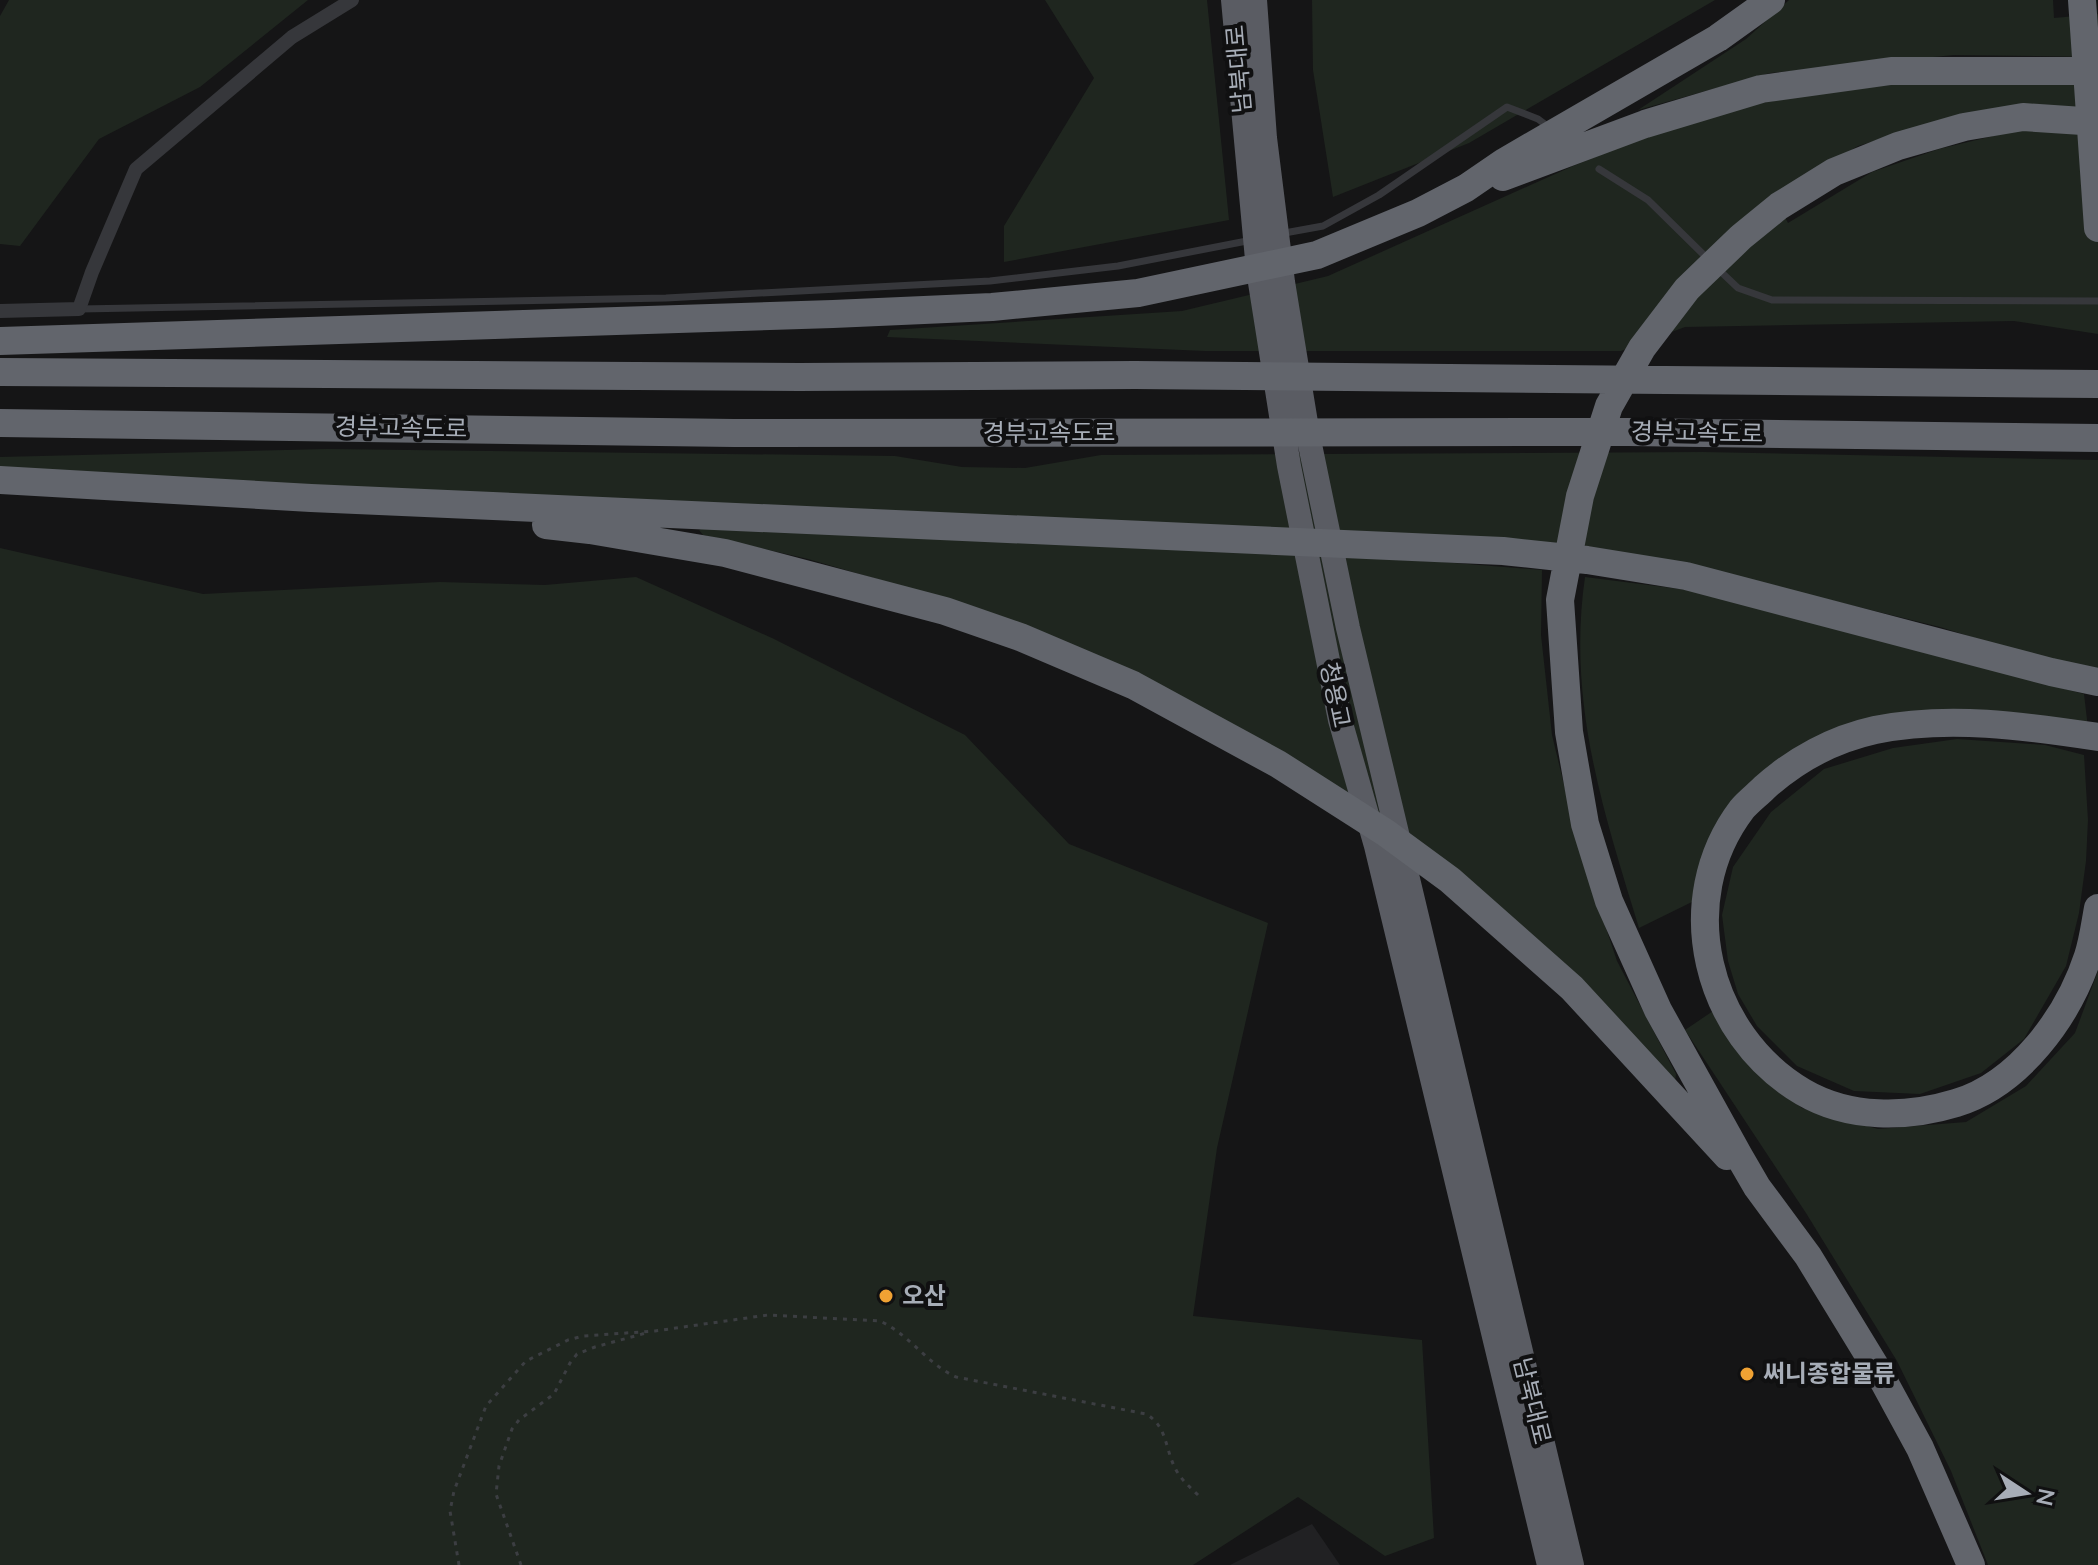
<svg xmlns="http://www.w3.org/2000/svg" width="2098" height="1565" font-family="Lato,'Noto Sans KR',sans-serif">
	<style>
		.built { fill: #212123 }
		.green { fill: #1f261f }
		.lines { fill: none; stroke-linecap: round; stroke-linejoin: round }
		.path { stroke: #3c3e42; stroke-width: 3; stroke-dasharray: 4 6; stroke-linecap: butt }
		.service { stroke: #36373b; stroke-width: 7 }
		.minor { stroke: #36373b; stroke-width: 14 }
		.trunk { stroke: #5a5c63; stroke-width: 24 }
		.motorway { stroke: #62656c; stroke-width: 28 }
		.poi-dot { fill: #f0a233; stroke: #101011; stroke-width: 3 }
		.labels { text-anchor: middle; stroke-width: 8; stroke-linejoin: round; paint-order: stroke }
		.street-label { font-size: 24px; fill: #a7adb7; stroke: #101011 }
		.poi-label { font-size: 24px; font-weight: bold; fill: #a7adb7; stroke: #101011; text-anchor: start }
	</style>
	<rect width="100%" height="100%" fill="#151516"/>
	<path class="built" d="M1312,1524L1340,1565H1230Z"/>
	<path class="green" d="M9,0H308L200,87L99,139L20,246L0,244V16Z
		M1045,0H1207L1229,220L1004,262V226L1094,78Z
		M1312,0H1715L1469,143L1333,197L1313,70Z
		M1789,0H2053L2054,18L2098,14V57L1954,55L1770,73L1638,110L1746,39Z
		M1929,81L2098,82V108L1957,116L1858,146L1774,196L1788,223L1872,172L1939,149L2022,129L2098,134V334L2014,321L1685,327L1621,351H1205L887,337L890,330L1182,311L1328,276L1573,166L1637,140L1742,106L1842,90Z
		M327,449L895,456L962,467L1025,468L1101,455L1703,452L2098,460V671L2055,663L1940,627L1773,586L1017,516L263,483L0,467V457Z
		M706,526L1442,562L1542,570L1541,635L1552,735L1579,847L1617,961L1676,1074L1675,1082L1468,879L952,601L808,559L703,535L699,530Z
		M0,548L203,594L440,582L545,585L636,577L772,638L965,735L1069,844L1268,923L1217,1148L1193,1316L1422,1340L1434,1538L1385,1556L1298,1497L1193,1565H0Z
		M1585,577L1688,590L2084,694L2088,728L1893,719L1759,779L1698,899L1639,928C1603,810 1567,702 1585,577Z
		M1957,739L2045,745L2084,755L2088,820L2086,861L2079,913L2066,966L2024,1039L1981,1073L1920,1094L1854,1091L1797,1066L1757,1026L1738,994L1728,961L1722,915L1733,867L1771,812L1824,769L1893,748Z
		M2098,971V1565H1988L1951,1471L1897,1361L1806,1213L1685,1030L1716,1009L1750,1067L1802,1108L1878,1129L1966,1122L2026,1086L2075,1033Z"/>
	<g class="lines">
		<path class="path" d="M459,1565L450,1511L454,1491L486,1406L526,1361L568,1340L583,1336L655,1331L768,1315L880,1321C909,1334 927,1364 956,1377L1146,1414C1167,1426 1165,1448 1175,1468C1181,1480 1191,1488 1200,1497
			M521,1565L496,1494L499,1466L512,1429L519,1420L554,1394L570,1363L577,1354L595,1347L646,1333"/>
		<path class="service" d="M1599,169L1648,200L1709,260
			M1279,234L1323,226L1379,195L1507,107L1538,119L1546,125
			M1718,269L1738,288L1772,300L2098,301
			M80,309L666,298L990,281L1118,266L1252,240"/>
		<path class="minor" d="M0,311L79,309L92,272L136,169L292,37L352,0"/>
		<path class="trunk" d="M1233,0L1258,270L1289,466L1340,720L1376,846L1549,1565
			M1255,0L1265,138L1283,282L1308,435L1348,628L1572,1565"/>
		<path class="motorway" d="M2082,0L2098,228
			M1503,177L1645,124L1761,89L1891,71H2098
			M0,341L833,314L992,307L1138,293L1317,255L1418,213L1466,188L1504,162L1718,38L1771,0
			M0,372L799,377L1135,375L2098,384
			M0,423L734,433L1628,432L2098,438
			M0,480L311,498L1503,551L1587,560L1686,576L2051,672L2098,682
			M546,525L590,530L725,553L945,611L1020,637L1133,685L1278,764L1386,833L1450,880L1572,988L1727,1156
			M2098,737C2025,726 1948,715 1875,730C1834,739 1795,760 1764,788C1757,795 1748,802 1742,809C1672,901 1706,1035 1803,1092C1849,1119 1907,1118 1956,1103C2019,1084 2068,1017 2088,956C2093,941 2095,924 2098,908
			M1971,1565L1920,1448L1877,1369L1808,1256L1757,1187L1739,1156L1658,1010L1609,901L1585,824L1569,732L1560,600L1580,496L1609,406L1642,348L1687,289L1741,237L1779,206L1834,172L1898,146L1964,127L2023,117L2098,122"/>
	</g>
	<g class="poi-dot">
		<circle cx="886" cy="1296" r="8"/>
		<circle cx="1747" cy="1374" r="8"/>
	</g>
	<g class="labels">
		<g class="street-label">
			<text transform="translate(1239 69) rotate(-95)" y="8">남북대로</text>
			<text transform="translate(401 428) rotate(1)" y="8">경부고속도로</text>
			<text x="1049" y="441">경부고속도로</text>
			<text transform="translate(1697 433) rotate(1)" y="8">경부고속도로</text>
			<text transform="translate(1335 695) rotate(78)" y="8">청용교</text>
			<text transform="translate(1532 1401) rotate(76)" y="8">남북대로</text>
		</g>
		<g class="poi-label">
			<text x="902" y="1304">오산</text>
			<text x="1763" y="1382">써니종합물류</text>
		</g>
	</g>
	<g transform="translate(2026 1493) rotate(102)" stroke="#101011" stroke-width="6" paint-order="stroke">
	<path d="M0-6L14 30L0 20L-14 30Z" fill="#a7adb7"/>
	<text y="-12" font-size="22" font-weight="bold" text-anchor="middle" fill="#a7adb7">N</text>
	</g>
</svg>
